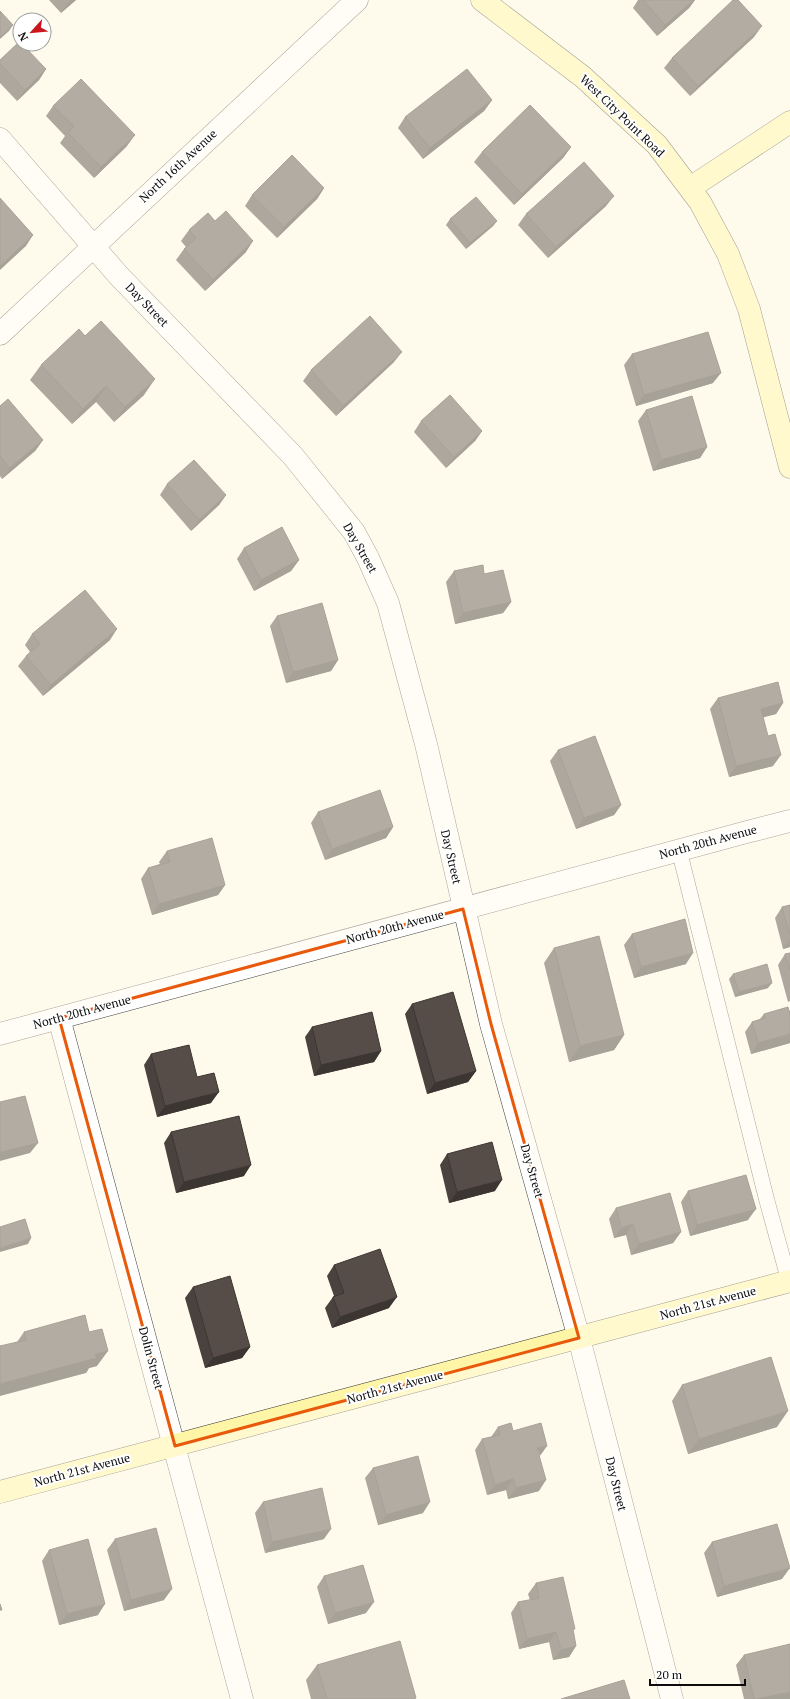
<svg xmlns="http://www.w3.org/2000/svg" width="790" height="1699" font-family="'PT Serif',serif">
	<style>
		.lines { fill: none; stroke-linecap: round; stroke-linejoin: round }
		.lane-casing { stroke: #3f3f3f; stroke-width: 16 }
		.street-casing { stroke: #3f3f3f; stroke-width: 23 }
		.secondary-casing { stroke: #2e2e2e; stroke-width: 23 }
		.lane { stroke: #fff; stroke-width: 15 }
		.street { stroke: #fff; stroke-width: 22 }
		.secondary { stroke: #fff5a7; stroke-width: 22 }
		.wall { fill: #4a423e }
		.shaded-wall { fill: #3c3632 }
		.building { fill: #564d48; stroke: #3c3632 }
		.marked { fill: none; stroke: #e8590c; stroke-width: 3; stroke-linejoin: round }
		.labels { text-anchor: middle; stroke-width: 4; stroke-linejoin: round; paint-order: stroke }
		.street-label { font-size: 12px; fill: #0c0c0c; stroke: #fff }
	</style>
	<rect width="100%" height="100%" fill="#fffbec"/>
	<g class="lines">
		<defs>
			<path id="lane" d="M679,850L767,1201L789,1281"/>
			<path id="street" d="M0,139L119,276L293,456L354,532L368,558L388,603L426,744L491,1024L579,1338L672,1699
				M0,334L357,0
				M59,1018L242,1699
				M0,1034L743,833L790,821"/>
			<path id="secondary" d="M482,0L583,77L657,145L700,202L728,254L749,309L790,467
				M690,188L790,122
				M0,1492L790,1281"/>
		</defs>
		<use href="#lane" class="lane-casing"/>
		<use href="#street" class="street-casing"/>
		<use href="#secondary" class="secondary-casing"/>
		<use href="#lane" class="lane"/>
		<use href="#street" class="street"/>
		<use href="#secondary" class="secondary"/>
	</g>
	<path class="wall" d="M49,0H76L61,13Z
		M638,0H695L689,8L657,36L633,8Z
		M754,37L690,96L664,68L672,58Z
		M0,60L46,69L39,80L17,101L0,83Z
		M492,100L484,111L423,159L398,128L405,117Z
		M53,106L127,146L94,178L60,143L65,136L46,116Z
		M571,147L563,158L514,205L474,162L482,152Z
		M324,188L317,199L277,238L245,206L252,195Z
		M606,206L548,258L518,225L526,214Z
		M450,219L497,221L493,226L466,249L446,225Z
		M215,221L246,252L205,291L176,260L184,249L186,247L181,241L189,230Z
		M85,336L144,395L114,422L96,402L72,424L30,380L41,365Z
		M632,354L713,383L636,406L624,365Z
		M394,362L336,416L303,381L311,370Z
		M0,406L43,440L35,451L2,479L0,476Z
		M646,410L707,447L700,458L653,471L638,421Z
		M421,421L482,431L475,441L446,468L414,432Z
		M167,484L226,495L219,505L191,531L160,495Z
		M244,548L299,560L291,571L254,591L237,559Z
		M454,571L484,574L511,602L503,613L455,624L446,582Z
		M277,616L338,660L331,671L286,683L270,626Z
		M32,634L110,640L43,696L18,666L26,656L30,652L25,645Z
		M718,698L783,703L776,714L763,717L773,766L729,777L710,709Z
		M558,750L621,805L614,815L576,829L550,761Z
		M318,812L393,827L386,838L325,860L311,823Z
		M167,851L225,885L218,895L152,915L141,879L148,868L160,864L159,862Z
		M790,905V947L783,949L775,918L782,907Z
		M632,934L686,964L634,978L624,945Z
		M554,948L624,1035L614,1050L569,1062L544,963Z
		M790,953V1001L788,1002L778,965L785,954Z
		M733,974L768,988L735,997L729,979Z
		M412,1004L476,1071L468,1082L427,1094L405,1014Z
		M790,1011V1043L751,1054L745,1032L752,1022L760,1019L764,1014Z
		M312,1027L381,1051L374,1062L314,1076L305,1037Z
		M151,1054L197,1077L211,1103L157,1117L144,1065Z
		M171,1132L244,1176L176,1193L164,1143Z
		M447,1154L495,1191L449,1203L440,1165Z
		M688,1191L748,1220L690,1236L681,1202Z
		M616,1208L681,1232L673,1243L631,1255L626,1235L614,1238L609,1219Z
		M334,1265L389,1308L332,1328L325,1308L333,1297L334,1296L327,1276Z
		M193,1287L250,1347L242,1358L205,1368L185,1298Z
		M24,1332L97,1366L89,1368L86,1373L17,1342Z
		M682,1385L777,1427L688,1454L672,1401Z
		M498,1427L513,1431L540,1456L539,1491L508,1499L506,1490L487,1495L475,1450L482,1439L491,1437Z
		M373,1468L423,1513L378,1525L365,1478Z
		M263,1502L324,1539L265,1553L255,1513Z
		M115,1539L164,1600L124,1611L107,1550Z
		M712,1542L782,1579L717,1597L704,1553Z
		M49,1550L98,1615L59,1625L42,1561Z
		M324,1576L366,1613L328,1624L317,1587Z
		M536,1583L573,1632L576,1646L569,1657L553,1660L549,1642L519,1649L511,1613L518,1602L530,1600L528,1594Z
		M744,1655L790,1699H744L736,1665Z
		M317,1665L416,1699H311L306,1680Z"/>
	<path class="shaded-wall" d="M70,0H76L61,13Z
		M694,0H695L689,8L657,36L665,25Z
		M13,25L9,31L0,39V37Z
		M762,26L754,37L690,96L698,86Z
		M46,69L39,80L17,101L25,90Z
		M492,100L484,111L423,159L430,148Z
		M135,135L127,146L94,178L101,167Z
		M571,147L563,158L514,205L522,194Z
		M324,188L317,199L277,238L284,227Z
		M614,196L606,206L548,258L556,247Z
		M497,221L493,226L466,249L470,243Z
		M33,235L26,246L0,270V266Z
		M253,241L246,252L205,291L213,280Z
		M402,352L394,362L336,416L343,406Z
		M721,373L713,383L636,406L644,395Z
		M155,379L144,395L114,422L125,407Z
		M106,386L96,402L72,424L83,409Z
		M482,431L475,441L446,468L454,457Z
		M43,440L35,451L2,479L10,468Z
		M707,447L700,458L653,471L661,460Z
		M226,495L219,505L191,531L199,520Z
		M299,560L291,571L254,591L261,580Z
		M511,602L503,613L455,624L463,613Z
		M117,629L110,640L43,696L51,685Z
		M338,660L331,671L286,683L293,672Z
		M783,703L776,714L753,720L761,709Z
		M781,755L773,766L729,777L736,766Z
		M621,805L614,815L576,829L584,818Z
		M393,827L386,838L325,860L332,849Z
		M225,885L218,895L152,915L159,904Z
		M790,939V947L783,949Z
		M693,953L686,964L634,978L641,967Z
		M772,983L768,988L735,997L739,992Z
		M790,1034V1043L751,1054L758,1043Z
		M624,1035L614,1050L569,1062L580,1046Z
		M381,1051L374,1062L314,1076L321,1065Z
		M476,1071L468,1082L427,1094L435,1083Z
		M219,1092L211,1103L157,1117L165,1106Z
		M38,1143L30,1153L0,1161V1152Z
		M251,1165L244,1176L176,1193L184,1182Z
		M502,1180L495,1191L449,1203L457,1192Z
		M756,1209L748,1220L690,1236L697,1225Z
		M633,1224L626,1235L614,1238L621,1228Z
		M681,1232L673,1243L631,1255L639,1244Z
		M31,1238L28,1244L0,1252V1248Z
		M397,1297L389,1308L332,1328L340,1317Z
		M250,1347L242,1358L205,1368L213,1358Z
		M108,1351L97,1366L89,1368L86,1373L0,1396V1384L95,1354Z
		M788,1411L777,1427L688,1454L699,1439Z
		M547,1446L540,1456L537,1448Z
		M513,1479L506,1490L487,1495L495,1485Z
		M546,1480L539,1491L508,1499L516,1488Z
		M430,1502L423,1513L378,1525L386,1515Z
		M331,1529L324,1539L265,1553L272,1542Z
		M790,1568L782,1579L717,1597L724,1586Z
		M172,1589L164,1600L124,1611L131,1600Z
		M374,1602L366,1613L328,1624L335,1613Z
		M105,1604L98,1615L59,1625L67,1614Z
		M556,1632L549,1642L519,1649L527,1639Z
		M576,1646L569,1657L553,1660L561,1650Z
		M790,1692V1699H757Z"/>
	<path class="building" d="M643,0H694L665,25Z
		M733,0H738L762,26L698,86L672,58Z
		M0,11L13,25L0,37Z
		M20,41V44H22L46,69L25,90L0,64V60Z
		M467,69L492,100L430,148L405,117Z
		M81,79L135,135L101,167L68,133L74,126L53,106Z
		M530,105L571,147L522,194L482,152Z
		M292,155L324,188L284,227L252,195Z
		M584,162L614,196L556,247L526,214Z
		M476,197L497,221L470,243L450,219Z
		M0,198L33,235L0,266Z
		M226,211L253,241L213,280L184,249L196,238L189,230L208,213L215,221Z
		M370,316L402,352L343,406L311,370Z
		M101,321L155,379L125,407L106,386L83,409L41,365L79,329L85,336Z
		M708,332L721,373L644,395L632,354Z
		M450,395L482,431L454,457L421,421Z
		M692,396L707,447L661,460L646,410Z
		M8,399L43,440L10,468L0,456V406Z
		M194,460L226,495L199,520L167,484Z
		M282,527L299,560L261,580L244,548Z
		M483,565L484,574L503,570L511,602L463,613L454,571Z
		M85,590L117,629L51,685L26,656L40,644L32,634Z
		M322,603L338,660L293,672L277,616Z
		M778,682L783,703L761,709L768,736L775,734L781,755L736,766L718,698Z
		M595,736L621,805L584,818L558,750Z
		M380,790L393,827L332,849L318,812Z
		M212,838L225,885L159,904L148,868L170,862L167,851Z
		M790,905V935L782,907Z
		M685,919L693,953L641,967L632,934Z
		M599,936L624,1035L580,1046L554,948Z
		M790,953V971L785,954Z
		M767,964L772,983L739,992L733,974Z
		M453,992L476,1071L435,1083L412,1004Z
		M788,1007L789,1011H790V1034L758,1043L752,1022L765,1018L764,1014Z
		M372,1012L381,1051L321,1065L312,1027Z
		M189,1045L197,1077L214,1073L219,1092L165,1106L151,1054Z
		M25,1096L38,1143L0,1152V1102Z
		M239,1116L251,1165L184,1182L171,1132Z
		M492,1142L502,1180L457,1192L447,1154Z
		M746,1175L756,1209L697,1225L688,1191Z
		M670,1193L681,1232L639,1244L633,1224L621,1228L616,1208Z
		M25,1219L31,1238L0,1248V1227Z
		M380,1249L397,1297L340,1317L333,1297L344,1293L334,1265Z
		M230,1276L250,1347L213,1358L193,1287Z
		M85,1315L89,1332L102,1329L108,1351L95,1354L97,1358L0,1384V1346L26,1340L24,1332Z
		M771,1357L788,1411L699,1439L682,1385Z
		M511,1423L513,1431L541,1423L547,1446L537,1448L546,1480L516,1488L513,1479L495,1485L482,1439L500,1435L498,1427Z
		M418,1456L430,1502L386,1515L373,1468Z
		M322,1488L331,1529L272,1542L263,1502Z
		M777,1524L790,1568L724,1586L712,1542Z
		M156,1528L172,1589L131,1600L115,1539Z
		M88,1539L105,1604L67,1614L49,1550Z
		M363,1565L374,1602L335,1613L324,1576Z
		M563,1577L575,1629H573L576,1646L561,1650L556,1632L527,1639L518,1602L539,1598L536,1583Z
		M0,1604L2,1610H0Z
		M400,1641L416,1698L413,1699H327L317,1665Z
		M790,1644V1692L757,1699H754L744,1655Z
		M624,1680L630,1699H561Z"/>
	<path d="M0 0H790V1699H0ZM463,909L491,1024L579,1338L175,1446L59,1018Z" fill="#fffbec" fill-opacity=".55" fill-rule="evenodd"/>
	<path class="marked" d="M463,909L491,1024L579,1338L175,1446L59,1018Z"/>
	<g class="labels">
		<g class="street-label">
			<text transform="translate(622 116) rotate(44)" y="4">West City Point Road</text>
			<text transform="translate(178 166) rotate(-43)" y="4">North 16th Avenue</text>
			<text transform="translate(147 305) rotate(46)" y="4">Day Street</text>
			<text transform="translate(360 548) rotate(60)" y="4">Day Street</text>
			<text transform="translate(708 842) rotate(-15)" y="4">North 20th Avenue</text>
			<text transform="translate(451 857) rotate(77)" y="4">Day Street</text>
			<text transform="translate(395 927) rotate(-15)" y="4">North 20th Avenue</text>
			<text transform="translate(82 1012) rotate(-15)" y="4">North 20th Avenue</text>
			<text transform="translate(532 1171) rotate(74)" y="4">Day Street</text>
			<text transform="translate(708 1303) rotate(-15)" y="4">North 21st Avenue</text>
			<text transform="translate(151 1358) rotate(75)" y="4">Dolin Street</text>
			<text transform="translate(395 1387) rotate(-15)" y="4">North 21st Avenue</text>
			<text transform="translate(82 1470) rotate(-15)" y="4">North 21st Avenue</text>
			<text transform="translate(616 1484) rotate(76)" y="4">Day Street</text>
		</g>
	</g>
	<g transform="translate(32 32) rotate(243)"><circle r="19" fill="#ffffff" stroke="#9e9e9e"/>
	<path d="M0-3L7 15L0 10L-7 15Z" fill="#cb161f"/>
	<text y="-6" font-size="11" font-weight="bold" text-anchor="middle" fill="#0c0c0c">N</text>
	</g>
	<path d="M650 1679v6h95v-6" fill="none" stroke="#0c0c0c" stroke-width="2"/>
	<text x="656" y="1679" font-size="12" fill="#0c0c0c" stroke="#ffffff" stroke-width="3" paint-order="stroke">20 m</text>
</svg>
